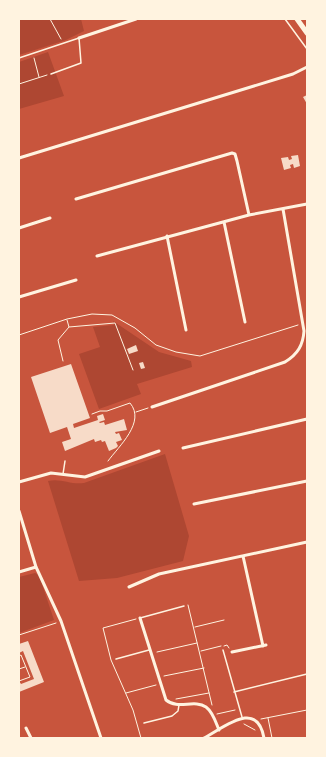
<svg xmlns="http://www.w3.org/2000/svg" width="326" height="757" font-family="'Crimson Pro',serif">
	<style>
		.green { fill: #ae4732 }
		.building { fill: #f7dbc8 }
		.lines { fill: none; stroke-linecap: round; stroke-linejoin: round }
		.path { stroke: #fff3e0; stroke-width: 1 }
		.service { stroke: #fff3e0; stroke-width: 1.5 }
		.minor { stroke: #fff3e0; stroke-width: 3 }
		.primary { stroke: #fff3e0; stroke-width: 5 }
	</style>
	<rect width="100%" height="100%" fill="#c8553d"/>
	<path class="green" d="M19,19H81L84,31L66,40L19,55Z
		M48,52L64,96L19,109V62Z
		M113,321L159,352L191,361L192,367L137,384L141,394L99,409L79,354L100,347L93,327L114,325Z
		M165,454L189,536L183,561L117,578L79,581L48,481C61,478 71,485 84,483Z
		M35,573L39,575L54,620L19,633V577Z"/>
	<path class="building" d="M307,95V104L303,97Z
		M298,155L300,166L294,168L293,164L290,165L291,168L284,170L281,158L288,157L289,160L292,159L291,156Z
		M136,345L138,351L129,354L127,349Z
		M143,362L145,368L141,369L139,363Z
		M71,364L90,418L73,424L74,428L98,420L97,416L103,414L105,420L99,422L100,423L104,422L105,425L124,419L127,430L115,432L116,434L119,433L122,440L116,442L118,446L116,448L109,451L105,441L102,442L101,440L95,442L94,439L65,451L62,442L71,439L67,427L50,433L31,377Z
		M28,641L44,682L19,692V681L21,684L34,679L23,651L19,653V644Z"/>
	<g class="lines">
		<path class="path" d="M50,19L61,39
			M34,58L39,77
			M19,84L47,75
			M69,327L115,323L133,370
			M19,335L67,319L92,314L112,315L135,328L156,345L176,352L200,356L298,325
			M63,361L58,340L69,327L67,320
			M136,412L148,408
			M92,414L100,411H107L130,403C146,422 119,446 108,461
			M188,605L212,705
			M136,619L103,628L111,660L133,710L141,738
			M195,627L224,620
			M19,635L56,623
			M224,646L227,645L229,648
			M201,651L221,646
			M157,652L197,643
			M19,656L21,655L30,677L19,681
			M19,669L25,667
			M164,676L204,668
			M126,693L156,685
			M176,699L209,693
			M217,714L235,710
			M268,718L272,738
			M261,719L307,710
			M244,724L255,730"/>
		<path class="service" d="M285,19L307,49
			M19,58L79,38L81,63L51,74
			M63,474L65,461
			M140,618L184,606
			M223,650L242,717
			M116,659L149,650
			M234,692L307,674
			M144,723L172,716L178,711L179,705"/>
		<path class="minor" d="M79,38L136,19
			M19,158L293,74L307,67
			M76,199L232,153L235,154L237,161L249,215
			M224,222L245,322
			M19,228L50,218
			M167,236L186,330
			M97,256L249,215L307,204
			M19,297L76,280
			M152,407L285,362C298,354 303,345 304,331L283,209
			M183,448L307,419
			M19,482L51,473L85,477L159,451
			M194,504L307,481
			M19,511L36,567L61,621L101,738
			M243,556L263,646
			M19,572L36,567
			M129,587L159,574L307,542
			M140,618L166,700C178,710 194,699 206,707C213,712 216,723 219,730
			M232,652L266,645
			M26,728L31,738
			M204,738C225,727 257,699 264,738"/>
		<path class="primary" d="M297,19L307,33"/>
	</g>
	<rect width="326" height="757" fill="none" stroke="#fff3e0" stroke-width="40"/>
</svg>
